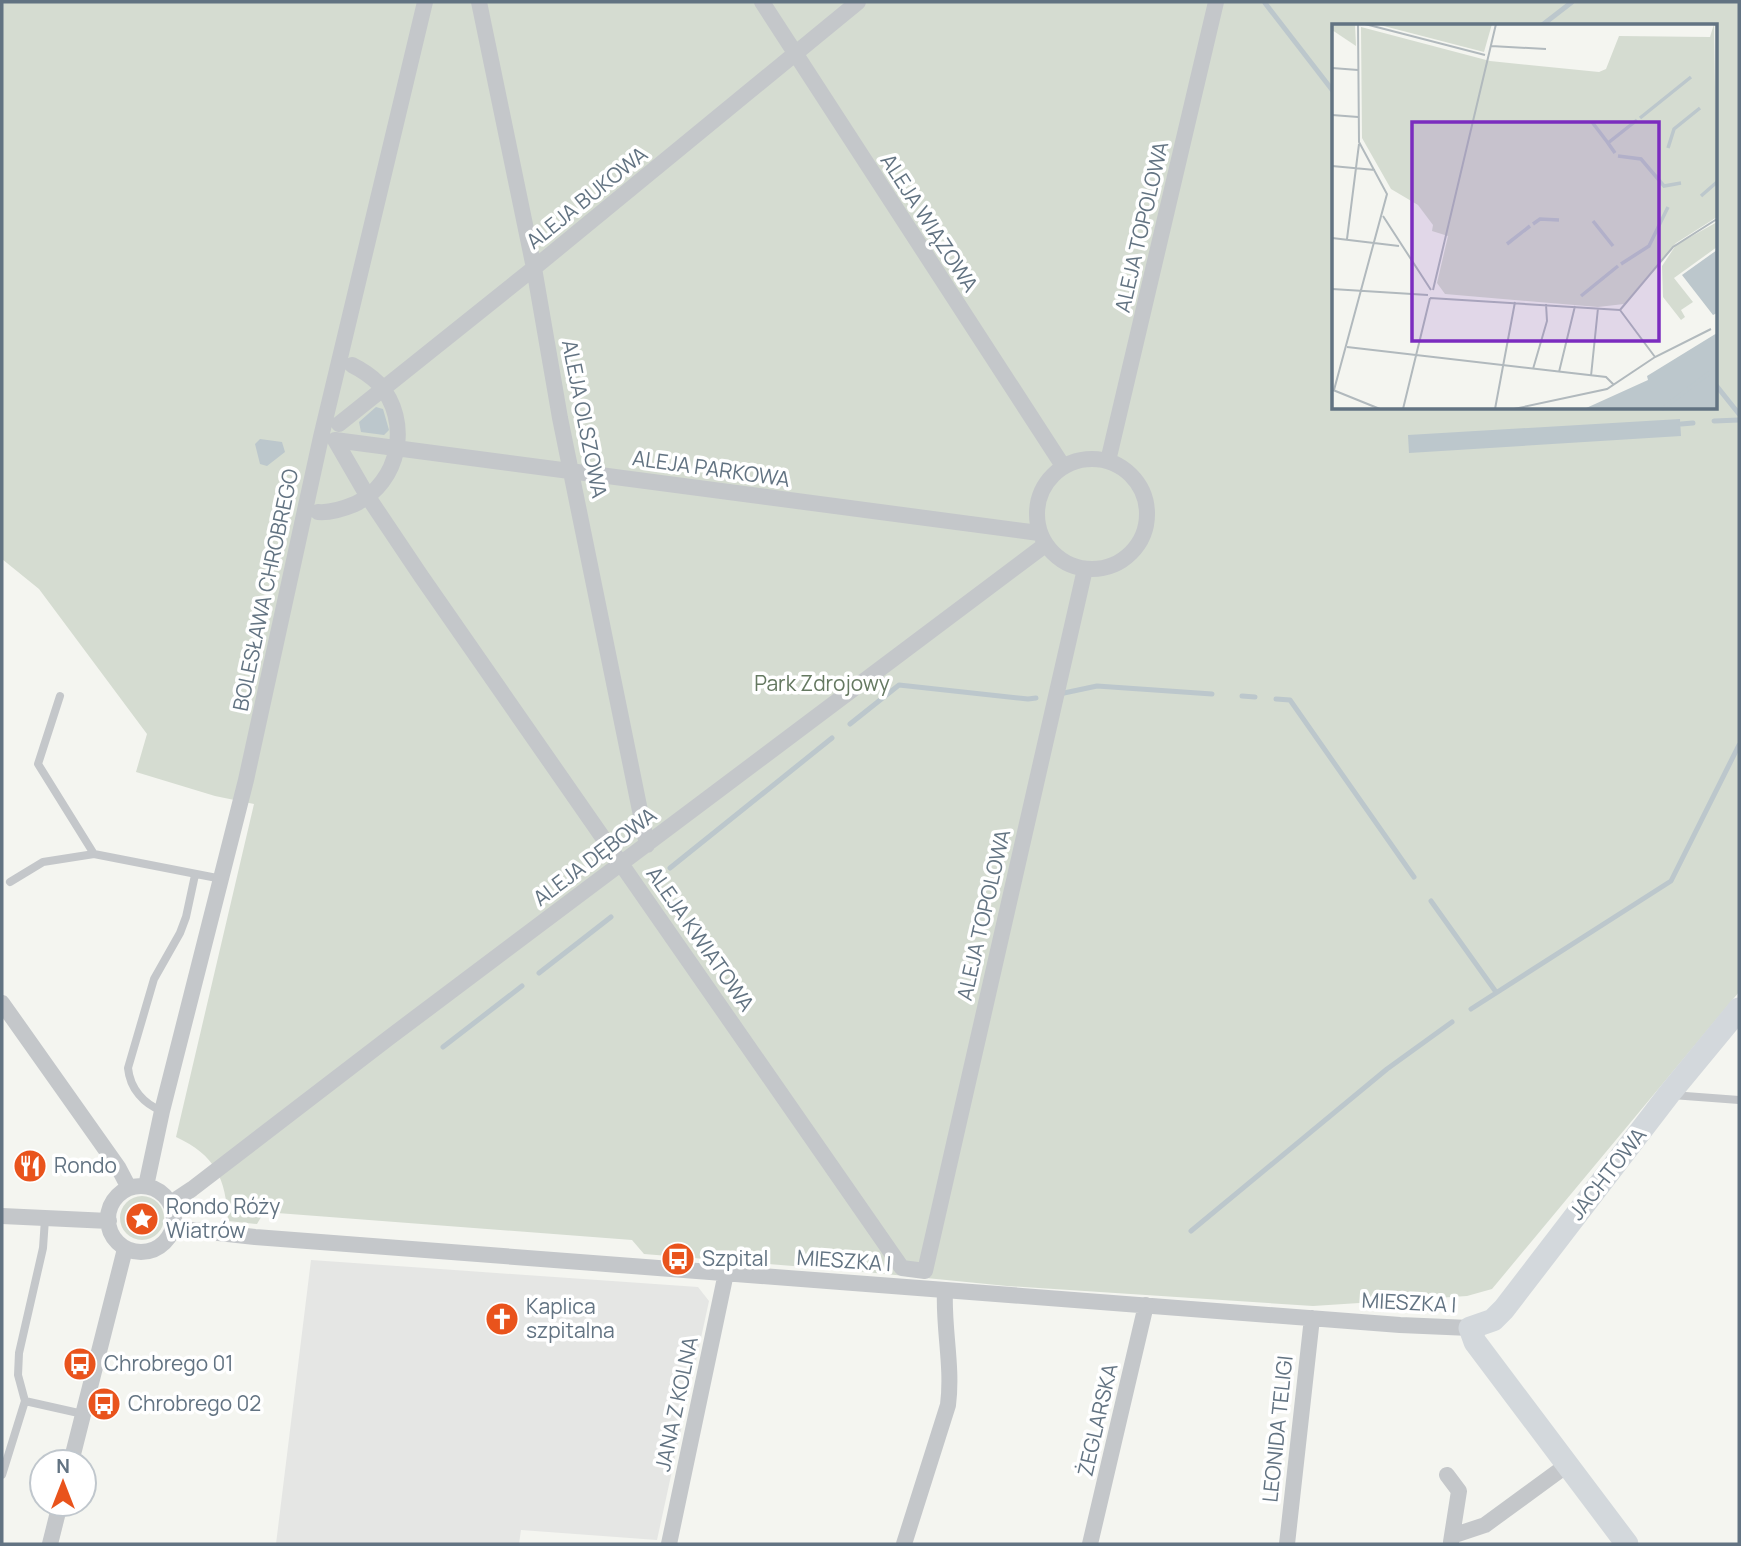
<svg xmlns="http://www.w3.org/2000/svg" width="1741" height="1546" font-family="Manrope,sans-serif">
	<style>
		.built { fill: #e5e6e4 }
		.green { fill: #d5dcd1; fill-rule: evenodd }
		.water { fill: #bcc7cc }
		.lines { fill: none; stroke-linecap: round; stroke-linejoin: round }
		.stream { stroke: #bcc7cc; stroke-width: 5 }
		.lane { stroke: #c4c7ca; stroke-width: 8 }
		.street { stroke: #c4c7ca; stroke-width: 16 }
		.secondary { stroke: #d3d8dc; stroke-width: 23 }
		.labels { text-anchor: middle; stroke-width: 7; stroke-linejoin: round; paint-order: stroke }
		.street-label { font-size: 21px; fill: #627382; stroke: #fff }
		.park-label { font-size: 21px; fill: #657961; stroke: #fff }
		.poi-label { font-size: 21px; fill: #627382; stroke: #fff; text-anchor: start }
		.inset-river { fill: none; stroke: #bcc7cc; stroke-width: 3.5 }
		.inset-road { fill: none; stroke: #b1b9bd; stroke-width: 2 }
		.view { fill: #7b2cbf; fill-opacity: 0.15; stroke: #7b2cbf; stroke-width: 3.5 }
		.inset-edge { fill: none; stroke: #627382; stroke-width: 3.5 }
	</style>
	<rect width="100%" height="100%" fill="#f4f5f0"/>
	<path class="built" d="M311,1260L698,1287L709,1301L657,1540L521,1530L519,1544H276Z"/>
	<path class="green" d="M2,2H1739V992L1492,1289L1467,1296L1313,1306L1007,1286L855,1271L644,1254L632,1240L264,1212L257,1224L228,1221C226,1178 215,1155 176,1137L254,804L215,796L136,772L147,734L39,589L2,559ZM1333,26H1715V408H1333Z
		M120 1218a22 22 0 1 1 44 0a22 22 0 1 1-44 0Z"/>
	<path class="water" d="M376,407L383,409L389,430L384,435L361,432L359,422Z
		M1680,419L1681,436L1409,453L1408,435Z
		M260,439L282,442L285,452L267,466L260,464L255,444Z"/>
	<g class="lines">
		<path class="stream" d="M1265,3L1333,91
			M1541,26L1572,2
			M1715,384L1739,414
			M1714,421L1739,420
			M1681,424L1693,423
			M1064,693L1097,686L1212,694
			M1242,696L1255,697
			M1276,699L1290,700L1414,877
			M850,724L899,685L1028,699L1036,698
			M670,868L832,738
			M1431,901L1496,992
			M539,973L611,917
			M1471,1009L1671,881L1739,745
			M443,1047L522,986
			M1191,1231L1387,1069L1452,1022"/>
		<path class="lane" d="M60,696L38,764L94,854L222,879
			M10,882L43,862L94,854
			M1672,1095L1739,1100
			M162,1111C144,1104 130,1089 128,1068L154,979L180,933L186,917L195,875
			M25,1401L83,1414
			M2,1475L25,1401L18,1375L19,1353L43,1248L45,1219"/>
		<path class="street" d="M479,2L534,268L560,418L647,845
			M762,2L1063,466
			M339,424L534,268L858,2
			M335,440L368,497L421,576L902,1268L925,1271L1085,569
			M335,440L1039,533
			M1037 514a55 55 0 1 1 110 0a55 55 0 1 1-110 0Z
			M1108,461L1216,2
			M318,512C331,513 343,509 355,504C400,483 412,421 379,384C371,376 362,370 352,365
			M2,1003L118,1167L129,1188
			M108 1219a33 33 0 1 1 66 0a33 33 0 1 1-66 0Z
			M146,1186L162,1111L246,780L321,437L425,2
			M171,1203L192,1189L390,1037L1045,545
			M2,1216L109,1221
			M173,1228L255,1237L1400,1325L1470,1328
			M71,1462L125,1249
			M1447,1475L1459,1491L1451,1542
			M1452,1536L1485,1525L1567,1465
			M50,1544L60,1504
			M669,1544L726,1273
			M904,1544L948,1405C953,1366 943,1328 945,1290
			M1090,1544L1146,1305
			M1287,1544L1312,1318"/>
		<path class="secondary" d="M1627,1544L1475,1342L1470,1328L1493,1320L1504,1309L1669,1094L1739,1009"/>
	</g>
	<defs>
		<symbol id="restaurant-disc" viewBox="-11 -11 22 22"><circle r="9.5" fill="#e9531c" stroke="#fff"/><path d="M-5-6h1v4h1v-4h1v4h1v-4h1v5L-1.5 .5V6h-2V.5L-5-1ZM5-6V6H3V1.5H1.5Q1.5-4 5-6Z" fill="#fff"/></symbol>
		<symbol id="sight-disc" viewBox="-11 -11 22 22"><circle r="9.5" fill="#e9531c" stroke="#fff"/><path d="M0-6L1.8-2.2L6-1.7L2.9 1.2L3.7 5.4L0 3.3L-3.7 5.4L-2.9 1.2L-6-1.7L-1.8-2.2Z" fill="#fff"/></symbol>
		<symbol id="bus-disc" viewBox="-11 -11 22 22"><circle r="9.5" fill="#e9531c" stroke="#fff"/><path d="M-5-6H5V4H4V6H2V4H-2V6H-4V4H-5ZM-3.5-4V0h7V-4ZM-3.5 1.2v1.5H-2V1.2ZM2 1.2v1.5H3.5V1.2Z" fill="#fff"/></symbol>
		<symbol id="church-disc" viewBox="-11 -11 22 22"><circle r="9.5" fill="#e9531c" stroke="#fff"/><path d="M-1.2-6h2.4v3.5h3.3v2.4h-3.3V6h-2.4V-.1h-3.3v-2.4h3.3Z" fill="#fff"/></symbol>
	</defs>
	<g fill-rule="evenodd">
		<use href="#restaurant-disc" x="11" y="1147" width="38" height="38"/>
		<use href="#sight-disc" x="123" y="1200" width="38" height="38"/>
		<use href="#bus-disc" x="659" y="1240" width="38" height="38"/>
		<use href="#church-disc" x="483" y="1300" width="38" height="38"/>
		<use href="#bus-disc" x="61" y="1345" width="38" height="38"/>
		<use href="#bus-disc" x="85" y="1385" width="38" height="38"/>
	</g>
	<g class="labels">
		<g class="street-label">
			<text transform="translate(587 198) rotate(-39)" y="7">ALEJA BUKOWA</text>
			<text transform="translate(929 223) rotate(57)" y="7">ALEJA WIĄZOWA</text>
			<text transform="translate(1142 227) rotate(-77)" y="7">ALEJA TOPOLOWA</text>
			<text transform="translate(584 419) rotate(79)" y="7">ALEJA OLSZOWA</text>
			<text transform="translate(711 469) rotate(8)" y="7">ALEJA PARKOWA</text>
			<text transform="translate(266 590) rotate(-78)" y="7">BOLESŁAWA CHROBREGO</text>
			<text transform="translate(595 857) rotate(-37)" y="7">ALEJA DĘBOWA</text>
			<text transform="translate(984 915) rotate(-77)" y="7">ALEJA TOPOLOWA</text>
			<text transform="translate(700 939) rotate(55)" y="7">ALEJA KWIATOWA</text>
			<text transform="translate(1608 1174) rotate(-52)" y="7">JACHTOWA</text>
			<text transform="translate(844 1261) rotate(4)" y="7">MIESZKA I</text>
			<text transform="translate(1409 1303) rotate(3)" y="7">MIESZKA I</text>
			<text transform="translate(677 1404) rotate(-78)" y="7">JANA Z KOLNA</text>
			<text transform="translate(1098 1420) rotate(-77)" y="7">ŻEGLARSKA</text>
			<text transform="translate(1278 1429) rotate(-84)" y="7">LEONIDA TELIGI</text>
		</g>
		<g class="park-label">
			<text x="822" y="691">Park Zdrojowy</text>
		</g>
		<g class="poi-label">
			<text x="54" y="1173">Rondo</text>
			<text x="166" y="1214">Rondo Róży<tspan x="166" dy="24">Wiatrów</tspan></text>
			<text x="702" y="1266">Szpital</text>
			<text x="526" y="1314">Kaplica<tspan x="526" dy="24">szpitalna</tspan></text>
			<text x="104" y="1371">Chrobrego 01</text>
			<text x="128" y="1411">Chrobrego 02</text>
		</g>
	</g>
	<g transform="translate(1332 24)">
		<rect width="385" height="385" fill="#f4f5f0"/>
		<path d="M0,0H23L24,22L0,6ZM44,0H160L152,28ZM382,0L385,193L344,219L292,280L266,283L113,270L105,259L116,212L100,207L101,201L86,181L59,165L30,114L29,3L158,37L267,48L274,45L287,12L378,13ZM385,198V223L342,254L361,278L349,286L353,293L349,296L331,273L330,242L344,221Z" fill="#d5dcd1"/>
		<path d="M385,226V289L381,291L350,251ZM385,309V385H252L316,356L315,352Z" fill="#bcc7cc"/>
		<path class="inset-river" d="M308,94L359,53M260,98L276,119M336,124L342,105L368,84M283,129L276,119L305,96M286,132L309,135L332,162L349,159M369,172L385,158M261,197L281,222M201,200L208,195L227,196M175,220L198,202M289,240L317,222L336,183M249,272L286,242M330,385L385,343"/>
		<path class="inset-road" d="M33,0L153,31M159,22L214,25M0,44L26,46M0,91L26,93M0,142L43,146M51,192L99,266M0,214L67,222M15,215L27,120M0,265L96,271M101,266L164,0M98,274L288,286M288,286L341,223L385,195M288,286L323,333M15,323L274,353L282,361M201,345L215,297L214,280M227,348L243,282M259,352L266,284M1,366L48,385M2,366L55,170L27,118L26,0M71,385L98,274M163,385L183,278M182,385L275,365L323,333L379,305"/>
		<path class="view" d="M80,98H327V317H80Z"/>
		<rect width="385" height="385" class="inset-edge"/>
	</g>
	<rect width="1741" height="1546" fill="none" stroke="#627382" stroke-width="7"/>
	<g transform="translate(63 1483)"><circle r="33" fill="#ffffff" stroke="#c0c7cd" stroke-width="2"/>
	<path d="M0-5L12 26L0 18L-12 26Z" fill="#e9531c"/>
	<text y="-10" font-size="19" font-weight="bold" text-anchor="middle" fill="#627382">N</text>
	</g>
</svg>
